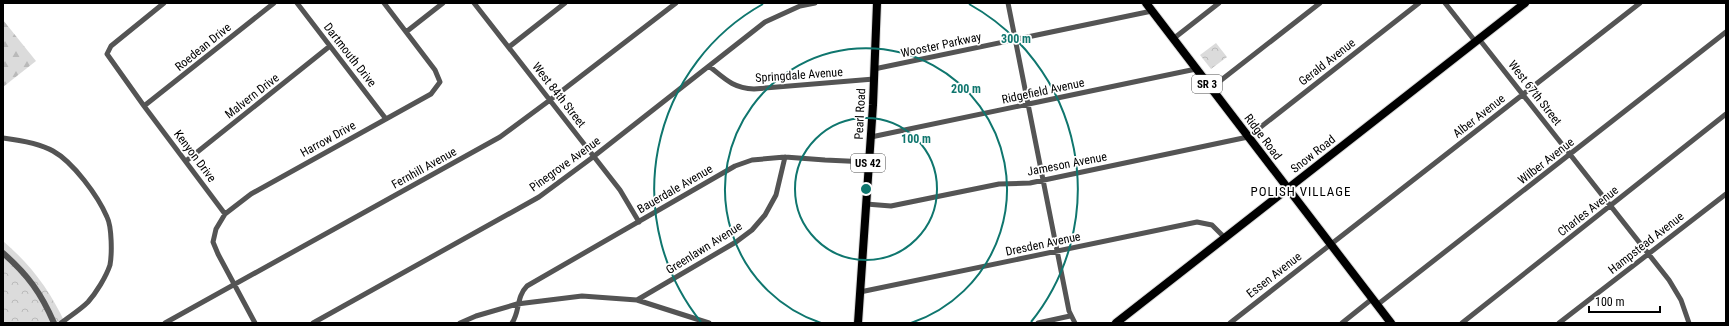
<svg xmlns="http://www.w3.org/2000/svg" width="1729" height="326" font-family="'Roboto Condensed',sans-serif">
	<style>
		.forest { fill: url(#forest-firs) }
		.park { fill: url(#park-crowns) }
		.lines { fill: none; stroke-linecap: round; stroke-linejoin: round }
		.primary-casing { stroke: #dbdbdb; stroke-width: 10 }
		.minor { stroke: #545454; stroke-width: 5 }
		.tertiary { stroke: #545454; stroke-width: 6 }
		.primary { stroke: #000; stroke-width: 8 }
		.ring { fill: none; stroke: #0f766e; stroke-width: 2 }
		.labels { text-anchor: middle; stroke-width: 3.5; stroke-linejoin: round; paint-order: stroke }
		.shield { fill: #fff; stroke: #4c4c4c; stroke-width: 1 }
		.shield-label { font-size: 11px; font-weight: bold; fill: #000 }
		.street-label { font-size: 12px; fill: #000; stroke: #fff }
		.neighbourhood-label { font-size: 13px; letter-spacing: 1px; fill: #000; stroke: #fff }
		.centre { fill: #0f766e; stroke: #fff; stroke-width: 2 }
		.ring-label { font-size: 12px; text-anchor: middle; font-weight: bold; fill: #0f766e; stroke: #fff; stroke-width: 3.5; stroke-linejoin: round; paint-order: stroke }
	</style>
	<defs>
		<pattern id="forest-firs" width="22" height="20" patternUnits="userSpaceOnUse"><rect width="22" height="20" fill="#dbdbdb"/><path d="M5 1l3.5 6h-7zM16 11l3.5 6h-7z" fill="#bababa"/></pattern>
		<pattern id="park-crowns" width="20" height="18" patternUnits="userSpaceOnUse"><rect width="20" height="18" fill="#dbdbdb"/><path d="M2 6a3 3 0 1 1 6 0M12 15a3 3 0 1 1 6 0" fill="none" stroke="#bababa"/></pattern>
	</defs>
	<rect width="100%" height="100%" fill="#fff"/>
	<path class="forest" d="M3,20L36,61L3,87Z"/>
	<path class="park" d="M1216,43L1227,57L1211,69L1200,55Z
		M3,241C30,264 50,290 65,323H3Z"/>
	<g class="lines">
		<defs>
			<path id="primary" d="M1146,3L1391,323
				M858,323L873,105L877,3
				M1116,323L1525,3"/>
		</defs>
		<use href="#primary" class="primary-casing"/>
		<path class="minor" d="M164,3L111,46L107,54L144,106L225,214
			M297,3L386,119
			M474,3L620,190L639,222
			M1008,3L1069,311L1075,323
			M1445,3L1475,41
			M406,32L443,3
			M1173,39L1219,3
			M1479,39L1669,280L1681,300L1689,323
			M509,47L565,3
			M709,66C725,79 733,88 754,89L874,79
			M874,69L1152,11
			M1211,88L1320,3
			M144,106L274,3
			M871,137L1196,69
			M3,138C19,140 39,143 53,151C73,162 98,196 107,217C112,227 112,254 110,265C106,277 96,293 88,302C80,310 70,316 61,323
			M186,161L330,46
			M866,204L891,206L999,184L1030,183L1248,137L1419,3
			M860,292L1197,222L1212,225L1225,238
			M637,300L736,242L752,230L765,215L776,195L785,157
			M1377,305L1726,32
			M165,323L500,137L550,100L676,3
			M255,323L218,254L213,242L216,229L225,214L251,194L431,94L440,82L435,70L384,3
			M313,323L539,197L593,157L765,22L800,6L815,3
			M460,323L476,316L517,304L582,296L637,300L709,323
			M512,323C520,312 516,297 527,286L735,166L752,160L785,157L825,160L868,162
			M1038,323L1070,316
			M1230,323L1640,3
			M1342,323L1372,299
			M1462,323L1726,114
			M1559,323L1726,194"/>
		<path class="tertiary" d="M3,253C28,275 41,293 54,323"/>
		<use href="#primary" class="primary"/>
	</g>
	<g class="ring">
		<circle cx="866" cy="189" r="71"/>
		<path d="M821 323A141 141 0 1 1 911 323"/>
		<path d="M701 322A212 212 0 0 1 763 4M969 4A212 212 0 0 1 1031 322"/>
	</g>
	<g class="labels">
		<g class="shield">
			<rect x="1192" y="75" width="30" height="18" rx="3"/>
			<rect x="851" y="154" width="34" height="18" rx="3"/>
		</g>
		<g class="shield-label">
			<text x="1207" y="88">SR 3</text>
			<text x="868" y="167">US 42</text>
		</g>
		<g class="street-label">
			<text transform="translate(941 45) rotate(-12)" y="4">Wooster Parkway</text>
			<text transform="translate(203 47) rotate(-39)" y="4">Roedean Drive</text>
			<text transform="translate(350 55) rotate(52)" y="4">Dartmouth Drive</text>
			<text transform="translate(1327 62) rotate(-38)" y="4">Gerald Avenue</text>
			<text transform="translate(799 75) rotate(-4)" y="4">Springdale Avenue</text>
			<text transform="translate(1043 91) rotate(-12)" y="4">Ridgefield Avenue</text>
			<text transform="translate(1535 93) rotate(52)" y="4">West 67th Street</text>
			<text transform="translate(559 95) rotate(52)" y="4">West 84th Street</text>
			<text transform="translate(252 96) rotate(-38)" y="4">Malvern Drive</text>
			<text transform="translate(860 114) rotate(-87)" y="4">Pearl Road</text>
			<text transform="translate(1479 116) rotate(-38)" y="4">Alber Avenue</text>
			<text transform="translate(1263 137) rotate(53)" y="4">Ridge Road</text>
			<text transform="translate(328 139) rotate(-29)" y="4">Harrow Drive</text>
			<text transform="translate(1313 154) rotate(-38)" y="4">Snow Road</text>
			<text transform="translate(195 156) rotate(53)" y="4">Kenyon Drive</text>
			<text transform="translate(1546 161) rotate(-38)" y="4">Wilber Avenue</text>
			<text transform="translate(565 164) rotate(-36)" y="4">Pinegrove Avenue</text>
			<text transform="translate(1067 164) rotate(-11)" y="4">Jameson Avenue</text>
			<text transform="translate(424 168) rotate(-29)" y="4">Fernhill Avenue</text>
			<text transform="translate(675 189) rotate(-30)" y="4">Bauerdale Avenue</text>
			<text transform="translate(1588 211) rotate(-38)" y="4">Charles Avenue</text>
			<text transform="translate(1646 243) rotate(-38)" y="4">Hampstead Avenue</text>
			<text transform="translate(1043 244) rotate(-12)" y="4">Dresden Avenue</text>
			<text transform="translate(704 248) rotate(-32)" y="4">Greenlawn Avenue</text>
			<text transform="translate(1274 275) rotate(-38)" y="4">Essen Avenue</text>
		</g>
		<g class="neighbourhood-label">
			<text x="1301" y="196">POLISH VILLAGE</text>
		</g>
	</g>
	<circle cx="866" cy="189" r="6" class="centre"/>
	<g class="ring-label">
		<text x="1016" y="43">300 m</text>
		<text x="966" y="93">200 m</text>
		<text x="916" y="143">100 m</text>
	</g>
	<rect width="1729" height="326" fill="none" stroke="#000000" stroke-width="8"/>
	<path d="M1589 306v6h71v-6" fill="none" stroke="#000000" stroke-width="2"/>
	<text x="1595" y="306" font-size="12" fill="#000000" stroke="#ffffff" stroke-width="3" paint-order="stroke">100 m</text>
</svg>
